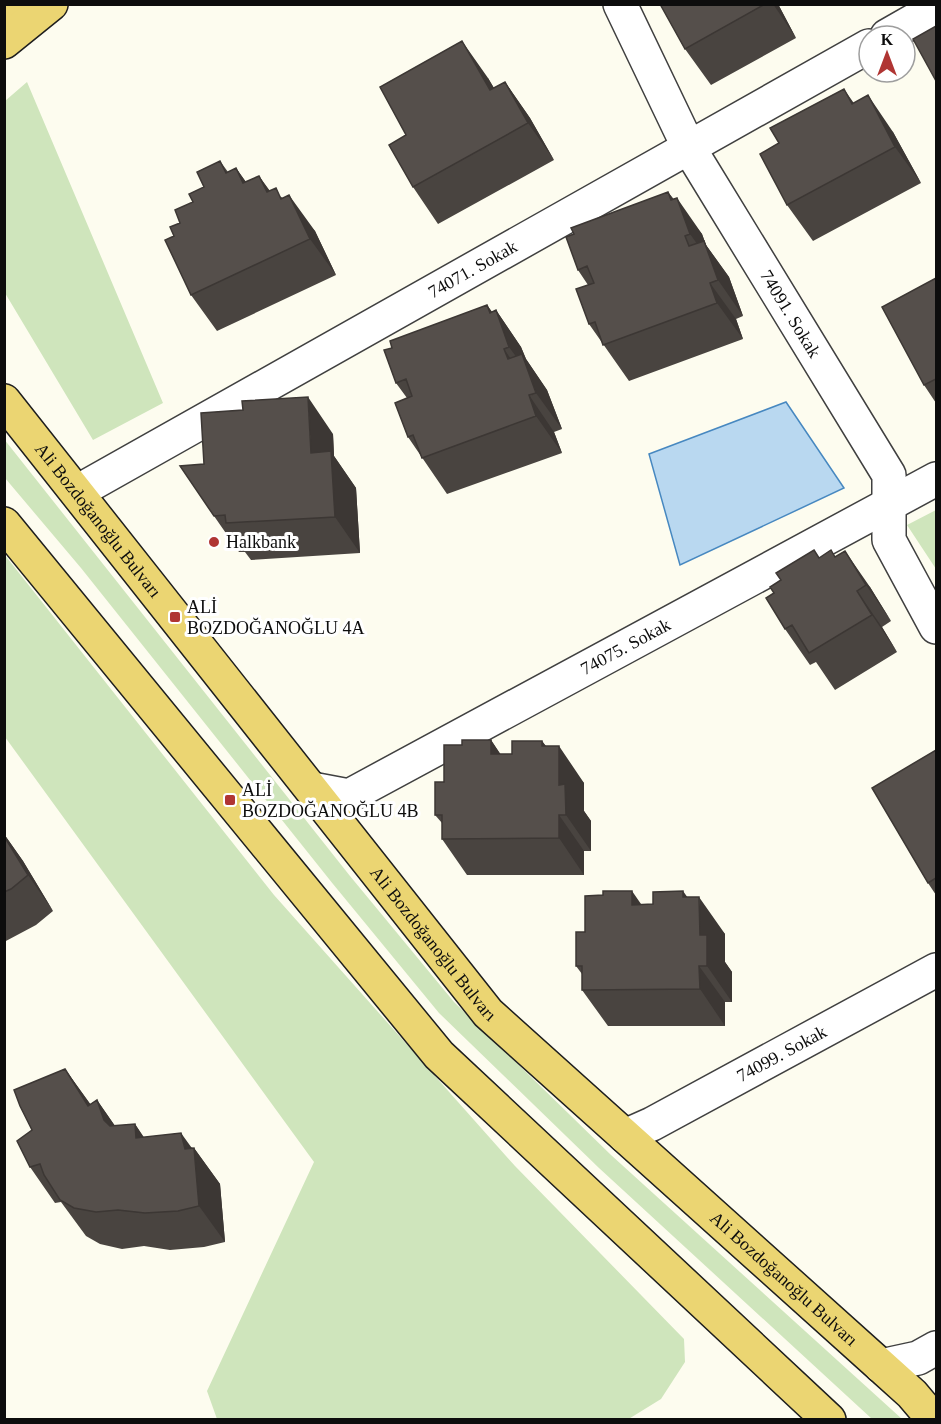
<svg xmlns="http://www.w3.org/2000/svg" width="941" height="1424" font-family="Georgia,serif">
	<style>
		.green { fill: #cfe5bc }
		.water { fill: #b9d8f0; stroke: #4788c0; stroke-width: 1.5 }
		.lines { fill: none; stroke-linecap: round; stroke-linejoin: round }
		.minor-casing { stroke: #404040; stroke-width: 36 }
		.major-casing { stroke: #1e1e1e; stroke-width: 36 }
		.minor { stroke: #fff; stroke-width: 33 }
		.major { stroke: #ebd572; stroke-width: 33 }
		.wall { fill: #494440 }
		.shaded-wall { fill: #3c3734 }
		.building { fill: #554f4b; stroke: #3c3734; stroke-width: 1.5 }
		.poi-dot { fill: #b03533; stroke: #fff; stroke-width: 2 }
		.labels { text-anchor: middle; stroke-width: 6; stroke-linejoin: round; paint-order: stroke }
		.street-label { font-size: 18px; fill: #0d0d0d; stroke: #fff }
		.poi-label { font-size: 18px; fill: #0d0d0d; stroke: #fff; text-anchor: start }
	</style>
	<rect width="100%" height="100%" fill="#fdfcef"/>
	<path class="green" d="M27,82L163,403L93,440L5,293V101Z
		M4,439L350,876L454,1002L611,1155L902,1419H872L599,1168L439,1013L333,884L81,568L5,478Z
		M936,510V569L907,525Z
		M4,554L274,895L515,1166L684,1339L685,1362L661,1399L627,1420L217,1419L207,1391L314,1162L5,737Z"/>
	<path class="water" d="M786,402L844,488L680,565L649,454Z"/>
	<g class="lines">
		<defs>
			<g id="minor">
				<path id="s1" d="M620,4L689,148L889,475V540L936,627"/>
				<path d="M887,36L936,8"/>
				<path id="s2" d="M77,492L869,46"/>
				<path id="s3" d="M312,789L349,796L936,479"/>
				<path id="s4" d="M625,1136L652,1124L936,970"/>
				<path d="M881,1366L918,1358L936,1348"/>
			</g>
			<g id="major">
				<path d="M4,9L27,4"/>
				<path d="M4,42L51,4"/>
				<path id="s5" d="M4,401L488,1013L881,1366L912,1394L934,1420"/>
				<path d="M4,524L439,1055L829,1420"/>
			</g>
		</defs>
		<use href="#minor" class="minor-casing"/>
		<use href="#major" class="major-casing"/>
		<use href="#minor" class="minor"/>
		<use href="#major" class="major"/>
	</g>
	<path class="wall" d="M660,4H778L796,38L711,85L685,49Z
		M488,78L494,88L505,82L530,118L554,160L438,224L413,187L406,135Z
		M854,103L893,132L921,183L813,241L787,205Z
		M220,161L228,172L236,168L246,182L259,176L270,191L283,198L315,231L336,275L217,331L191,295L174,236L193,202L204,187Z
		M668,192L702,234L706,245L729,277L743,316L736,319L743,339L629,381L589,324L588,285L578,270Z
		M936,278V403L924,385Z
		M487,305L492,312L496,310L521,347L526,359L547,390L562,429L554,432L562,453L447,494L408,437L407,398L396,383L392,348Z
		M333,434L334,456L356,488L360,553L251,560L245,552H239L214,516L204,464Z
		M835,556L870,587L891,621L882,627L897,652L835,690L816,662L810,665L785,629L774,593Z
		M491,740L500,754H512L542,741L546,746L584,783V811L591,821V851H584V875H467L442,839V823L435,815L444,782Z
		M936,750V895L928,883Z
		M4,834L23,861L53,911L36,925L4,942Z
		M687,897L725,934V962L732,972V1002H725V1026H608L582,990V974L576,966L585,932L653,904Z
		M65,1069L90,1104L97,1100L115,1126L135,1124L143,1137L194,1148L220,1184L225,1242L204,1247L170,1250L144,1246L122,1249L100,1244L86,1236L61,1202L55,1203L30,1167L32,1130Z"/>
	<path class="shaded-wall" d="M773,4H778L796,38Z
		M462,41L488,78L516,126L490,90Z
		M505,82L530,118L554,160L528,123Z
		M844,89L869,125L852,104Z
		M868,95L893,132L921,183L895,147Z
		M236,168L262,205L243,183Z
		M259,176L284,212L267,192Z
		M668,192L682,212L677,198L702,234L706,245L729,277L743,316L718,280L713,266L690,234L671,200Z
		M289,195L315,231L336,275L310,239Z
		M710,283L736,319L743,339L717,303Z
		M487,305L502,326L496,310L521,347L526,359L547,390L562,429L536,393L531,377L509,347L490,313Z
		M504,349L529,385L533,396L508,359Z
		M529,395L554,432L562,453L536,416Z
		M308,397L333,434L334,456L356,488L360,553L335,517L311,453Z
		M845,551L870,587L891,621L866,585Z
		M857,591L882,627L897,652L872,615Z
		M491,740L516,777L491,754Z
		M542,741L559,765V746L584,783V811L591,821V851L566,815L542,746Z
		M559,815L584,851V875L559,838Z
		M4,834L23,861L53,911L28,875L4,836Z
		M632,891L657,927L632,905Z
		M683,891L700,915L699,897L725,934V962L732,972V1002L707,966L700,935L683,897Z
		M699,966L725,1002V1026L700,989Z
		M65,1069L91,1105L88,1106Z
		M97,1100L122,1136L129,1156L104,1120Z
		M135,1124L160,1161L136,1138Z
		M181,1133L194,1151V1148L220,1184L225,1242L199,1206L185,1149Z"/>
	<path class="building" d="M660,4H765L685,49Z
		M936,26V81L913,39Z
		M462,41L490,90L505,82L528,123L413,187L389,145L406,135L380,87Z
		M844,89L852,104L868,95L895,147L787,205L760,154L779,143L770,128Z
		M220,161L226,173L236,168L243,183L259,176L267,192L276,188L281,199L289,195L310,239L191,295L165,240L174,236L170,227L180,223L175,210L193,202L189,194L204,187L197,172Z
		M668,192L671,200L677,198L690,234L685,236L689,246L704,241L718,280L710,283L717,303L603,345L595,322L589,324L576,289L594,283L587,266L578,270L566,237L574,234L571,228Z
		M936,278V379L924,385L882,307Z
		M487,305L490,313L496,310L509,347L504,349L508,359L522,354L536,393L529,395L536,416L422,458L413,435L408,437L395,403L412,396L406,379L396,383L384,350L392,348L390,341Z
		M308,397L311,453L331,451L335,517L226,523L225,515L214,516L180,466L204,464L201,413L243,410L242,401Z
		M814,550L819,558L831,550L835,557L845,551L866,585L857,591L872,615L809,653L792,625L785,629L766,598L774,593L770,587L781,580L776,573Z
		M462,740H491V754H512V741H542V746H559V785L565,784L566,815H559V838L442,839V815H435V782H444V745H462Z
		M936,750V878L928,883L872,788Z
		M4,836L28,875L11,889L4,892Z
		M603,891H632V905L653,904V892L683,891V897H699L700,935H707V966H699L700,989L582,990V966H576V932H585V896L603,895Z
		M65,1069L88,1106L97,1100L104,1120L110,1126L135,1124L136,1138L181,1133L185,1149L194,1148L199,1206L178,1211L145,1213L118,1210L96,1212L74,1208L60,1200L44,1175L40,1164L30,1167L17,1141L32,1130L20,1106L14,1090Z"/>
	<g class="poi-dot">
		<circle cx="214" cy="542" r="6"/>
		<rect x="169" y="611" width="12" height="12" rx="3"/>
		<rect x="224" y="794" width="12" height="12" rx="3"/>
	</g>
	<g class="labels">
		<g class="street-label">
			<text dy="6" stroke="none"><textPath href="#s2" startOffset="454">74071. Sokak</textPath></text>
			<text dy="6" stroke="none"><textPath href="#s1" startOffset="354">74091. Sokak</textPath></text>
			<text dy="6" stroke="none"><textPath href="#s5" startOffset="152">Ali Bozdoğanoğlu Bulvarı</textPath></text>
			<text dy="6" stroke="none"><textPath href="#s3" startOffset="352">74075. Sokak</textPath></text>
			<text dy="6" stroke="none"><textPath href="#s5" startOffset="692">Ali Bozdoğanoğlu Bulvarı</textPath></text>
			<text dy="6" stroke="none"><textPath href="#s4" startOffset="177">74099. Sokak</textPath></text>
			<text dy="6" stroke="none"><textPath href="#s5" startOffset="1178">Ali Bozdoğanoğlu Bulvarı</textPath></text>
		</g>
		<g class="poi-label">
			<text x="226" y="548">Halkbank</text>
			<text x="187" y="613">ALİ<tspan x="187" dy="21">BOZDOĞANOĞLU 4A</tspan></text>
			<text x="242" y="796">ALİ<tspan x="242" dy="21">BOZDOĞANOĞLU 4B</tspan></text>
		</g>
	</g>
	<rect width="941" height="1424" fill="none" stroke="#0d0d0d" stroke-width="12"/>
	<g transform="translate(887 54)"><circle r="28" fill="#ffffff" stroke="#9e9e9e" stroke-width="1.5"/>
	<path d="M0-4.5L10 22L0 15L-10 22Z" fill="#b03533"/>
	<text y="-9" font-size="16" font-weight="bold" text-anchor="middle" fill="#0d0d0d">K</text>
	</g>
</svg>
